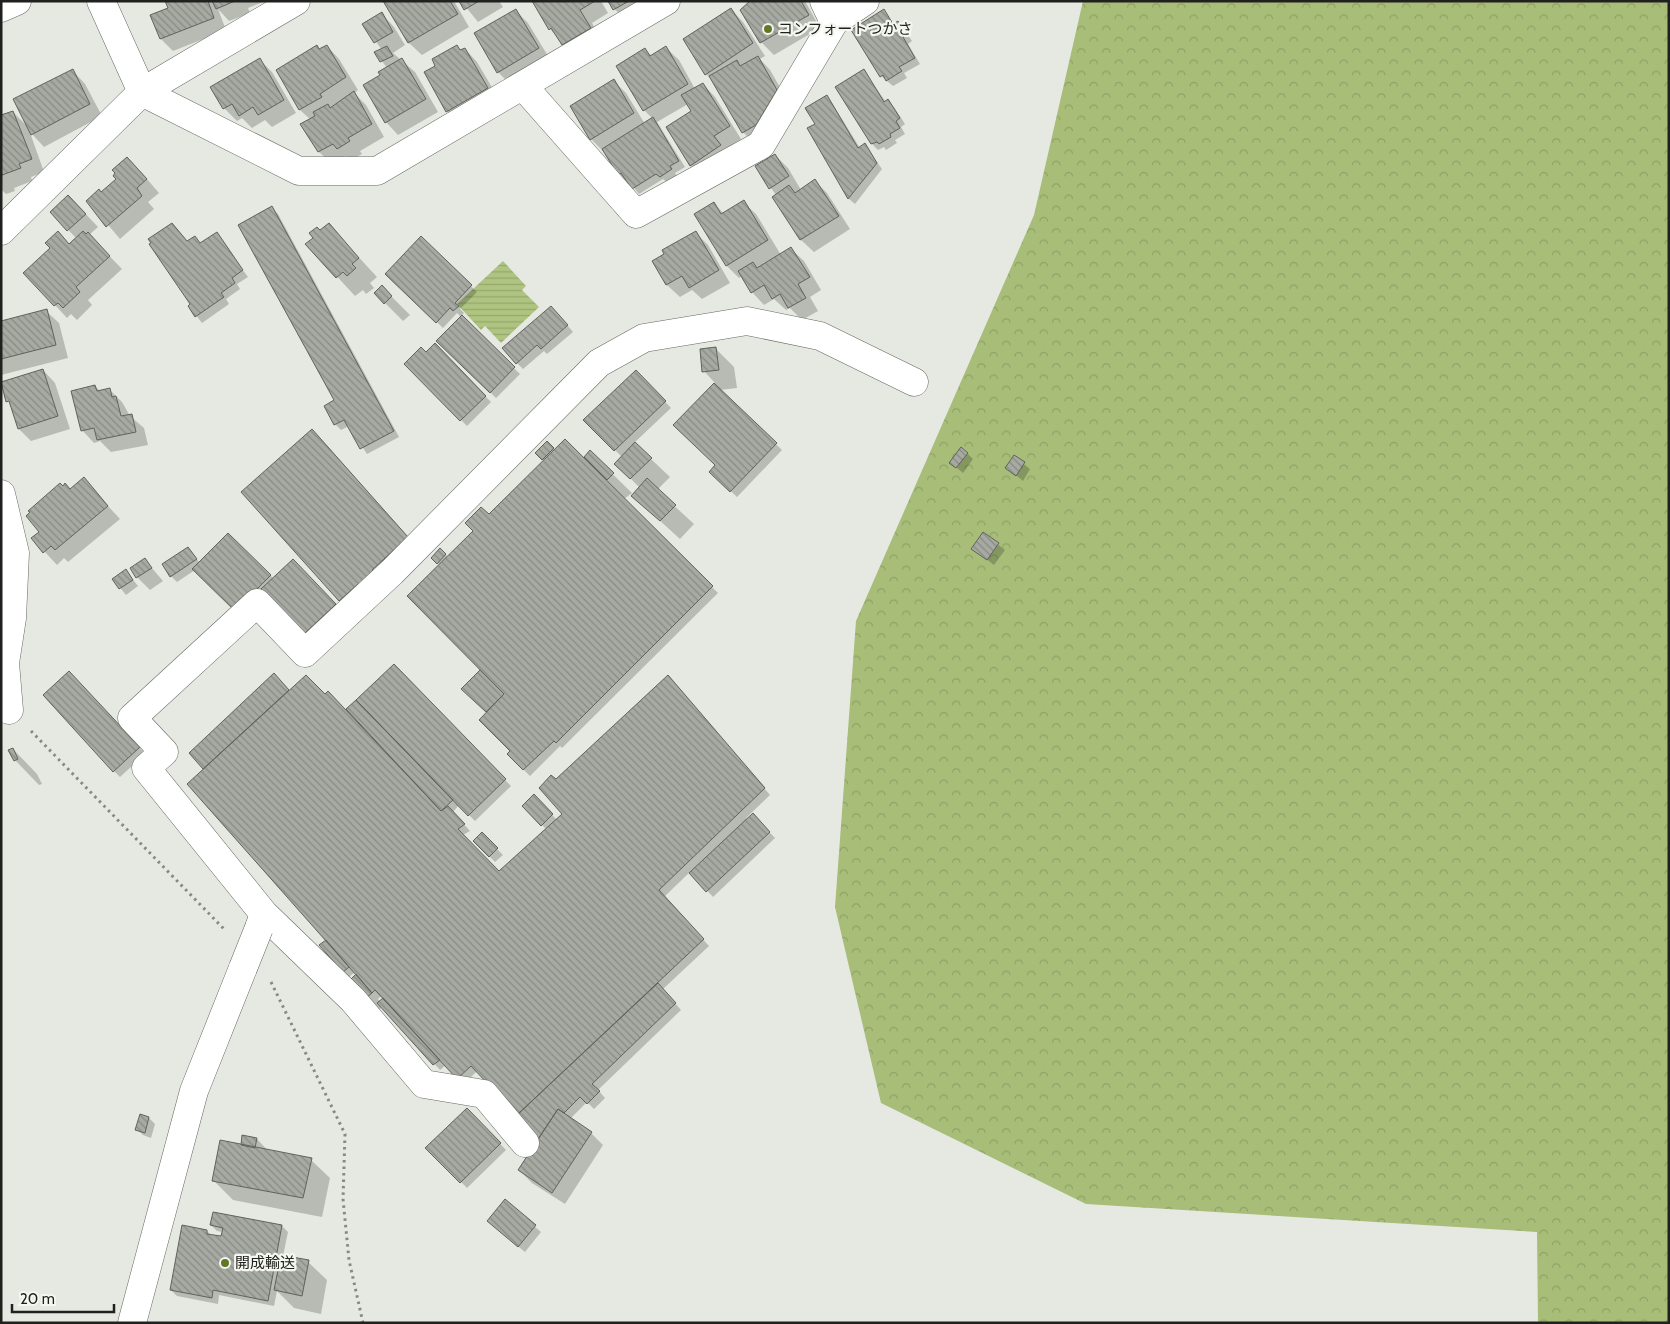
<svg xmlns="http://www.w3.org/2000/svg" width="1670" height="1324" font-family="Cabin,'Noto Sans JP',sans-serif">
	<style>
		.forest { fill: url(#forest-crowns) }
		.water { fill: url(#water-rules) }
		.shadow { fill: #0003; fill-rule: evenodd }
		.building { fill: url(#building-back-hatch); stroke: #60625c }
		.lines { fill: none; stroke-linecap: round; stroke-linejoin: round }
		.minor-casing { stroke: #666962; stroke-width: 29 }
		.path { stroke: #878984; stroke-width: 3; stroke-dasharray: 2.5 4; stroke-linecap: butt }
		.minor { stroke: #fff; stroke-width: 28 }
		.minor-bridge-casing { stroke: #666962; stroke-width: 29; stroke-linecap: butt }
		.minor-bridge { stroke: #fff; stroke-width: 28 }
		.poi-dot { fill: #627829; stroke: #f4f6ef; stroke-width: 2 }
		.labels { text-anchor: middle; stroke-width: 4.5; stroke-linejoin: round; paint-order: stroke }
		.poi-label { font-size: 15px; fill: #20211e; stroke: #f4f6ef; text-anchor: start }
	</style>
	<defs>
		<pattern id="forest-crowns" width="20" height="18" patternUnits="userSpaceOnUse" patternTransform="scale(1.25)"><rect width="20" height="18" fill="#a7bd78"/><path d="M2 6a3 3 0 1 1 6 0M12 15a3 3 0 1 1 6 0" fill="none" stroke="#8fa267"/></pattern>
		<pattern id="water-rules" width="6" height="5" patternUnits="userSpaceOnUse" patternTransform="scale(1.25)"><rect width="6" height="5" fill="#aec480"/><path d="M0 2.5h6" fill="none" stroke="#95a86e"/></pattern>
		<pattern id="building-back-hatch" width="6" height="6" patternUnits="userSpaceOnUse" patternTransform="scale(1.25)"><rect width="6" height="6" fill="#a7aaa3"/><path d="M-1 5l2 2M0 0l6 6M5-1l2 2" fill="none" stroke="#888a84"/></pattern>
	</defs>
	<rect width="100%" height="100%" fill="#e6e9e2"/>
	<path class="forest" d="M1083,1H1669V1323H1538L1537,1232L1086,1204L881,1103L835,907L856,621L1034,215Z"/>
	<path class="water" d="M503,261L526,286L522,290L539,307L501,343L485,326L481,330L457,304Z"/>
	<path class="shadow" d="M166,1H262L263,2L248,8L250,13L229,21L218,9L226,30L173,51L161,39L152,16L169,9Z
		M385,1H454L469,27L422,55L409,43Z
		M461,1H499L503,7L478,22Z
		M533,1H601L608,13L592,23L602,41L575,57L550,29Z
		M607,1H643L627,22Z
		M753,1H805L820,28L774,55L761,42Z
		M731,9L743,22L765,56L760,59L770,70L789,103L756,145L743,132L716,84L706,74Z
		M515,10L528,23L551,61L511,85L498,72Z
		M884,11L894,25L898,23L904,29L912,41L908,44L920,64L904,73L907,78L893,86L881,76Z
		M382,14L394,27L405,45L393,53L415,72L438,112L398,135L386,122L382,76L387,68L376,53L382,50L364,25Z
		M327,46L339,59L358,90L354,93L366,105L384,137L360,151L362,154L350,161L346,156L332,164L319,152L302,124L311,120L300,110L277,70L317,47L320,50Z
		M457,46L461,51L465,49L477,62L500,101L460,124L447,111L426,72L437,66Z
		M666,48L679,60L695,89L703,84L715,97L741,139L726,149L733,158L703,178L691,166L668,128L692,112L688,104L657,122L685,167L675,173L677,176L667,182L663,179L639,194L627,179L625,180L619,174L604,152L591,139L614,81L626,93L645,124L653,119L644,110L645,50L652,56Z
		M260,60L272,72L296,113L272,127L265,120L252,128L242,118L237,121L224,108L212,87Z
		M73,71L85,84L102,116L44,147L32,134Z
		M864,71L886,102L888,101L894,107L905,124L901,127L905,134L895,140L897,143L886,150L884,147L878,150L872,144Z
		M826,97L832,103L860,148L865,145L882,169L855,204L849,199L808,129L817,125Z
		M13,112L28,127L44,172L31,177L32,181L14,188L15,191L6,194L1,189V117Z
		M775,155L788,168L801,190L815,181L827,193L850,229L814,252L801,240L774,197L776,195L756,167Z
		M140,171L159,193L148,202L154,209L120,239L88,201Z
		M743,202L756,214L781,255L791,249L804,261L821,290L810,297L818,311L802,320L790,308L786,310L774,299L764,305L752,292L742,276L739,278L727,266L714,203L724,214Z
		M272,208L278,214L399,437L367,454L349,426L341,430L335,424V401Z
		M81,209L98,227L89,235L122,269L88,300L92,305L77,320L71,314L67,318L55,305L52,248L58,233L70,245L77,239L51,212Z
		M329,225L377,277L370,283L374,288L366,294L363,290L355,296L307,244Z
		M178,231L188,242L195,237L201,244L216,234L248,277L237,284L240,289L226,299L229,304L202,323L189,306L191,304Z
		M695,232L708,245L730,283L702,299L692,290L680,297L667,285L654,261Z
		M421,238L477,292L460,309L464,313L461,316L520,374L496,398L438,341L461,317L457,313L443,328L386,274Z
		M382,287L410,315L403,321L385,303Z
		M46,311L59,323L68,358L1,375V323Z
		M557,313L573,332L547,354L544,351L523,369L517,363Z
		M435,345L491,402L467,426L406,364L426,353Z
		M715,348L734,367L737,388L720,390L782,450L737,497L711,472L717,465L675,425L715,383L704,371Z
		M43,370L55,383L70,429L31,441L19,429L2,383Z
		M636,371L671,408L634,443L670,477L657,490L694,524L680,539L633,496L640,488L616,464L622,457L585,420Z
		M95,386L100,391L109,389L122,402L130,416L144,428L148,445L111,452L100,441L94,443L82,430Z
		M547,442L555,450L584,459L590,452L632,493L624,499L718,593L562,748L560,746L530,776L508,754L512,751L488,712L463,689L482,670L440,565L433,558L441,550L448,557L544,461L536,453Z
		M967,453L973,459L963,473L951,463Z
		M1014,456L1030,469L1023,481L1007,468Z
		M83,479L120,519L68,562L64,558L57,565L33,539L41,532L70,490Z
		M242,492L413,544L346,606Z
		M983,533L1005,550L994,565L973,549Z
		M228,534L274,579L293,561L341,611L311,639L266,592L242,616L195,570L177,582L171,576L188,549L200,563Z
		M145,560L163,581L150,590L137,577Z
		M126,571L138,586L126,595L113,579Z
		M394,666L511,786L475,821L459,805L453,812L470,831L463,835L499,873L547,830L523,806L534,796L557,820L563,814L556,781L674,682L770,795L746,818L748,819L753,815L775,838L713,897L690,872L664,897L709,946L663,989L681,1010L598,1090L605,1098L594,1109L587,1102L570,1119L591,1133L603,1145L565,1204L532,1183L519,1170L540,1139L477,1071L464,1084L446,1065L440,1070L382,1007L379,1010L367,997L358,974L355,972L349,977L343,971L327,940L205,769L191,754L279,681L289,692L325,696L347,711ZM382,995L385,998L380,1002L378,999Z
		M75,679L145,754L120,777L114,771Z
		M13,749L37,774L42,784L39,785L15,760Z
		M482,834L503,855L495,862L474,841Z
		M467,1109L506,1150L467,1188L427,1148Z
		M141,1116L149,1118L155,1124L151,1138L143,1135L137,1129Z
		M257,1139L269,1152L311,1160L330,1178L322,1217L233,1200L214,1181L242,1147Z
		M505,1201L541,1232L525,1252L494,1227Z
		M214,1213L282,1226L288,1232L283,1256L308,1262L327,1280L321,1314L294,1308L277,1291L274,1306L219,1295L218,1304L177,1296L171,1290L207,1231L212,1236L222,1238L223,1232L217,1231L211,1225Z"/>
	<path class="building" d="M165,1H208L214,18L160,39L150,15L168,8Z
		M212,1H235L216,9Z
		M383,1H450L458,14L408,43Z
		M459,1H479L464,10Z
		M532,1H595L580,10L591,28L562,45L551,28L549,30Z
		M608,1H629L613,10Z
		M750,1H801L809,15L760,43L740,10Z
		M731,8L753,43L705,75L683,39Z
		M516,9L539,48L497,73L474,33Z
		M884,9L893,24L898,21L906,35L903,37L915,58L899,67L902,71L886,81L883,75L880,77L851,30Z
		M382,12L393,32L374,43L362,24Z
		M317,45L319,49L327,45L346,77L320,94L322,97L299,110L276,70Z
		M457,45L460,50L465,48L488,88L446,112L424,72L435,66L432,59Z
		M387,46L393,56L380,62L374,52Z
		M666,46L688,84L643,111L616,66L645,48L650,56Z
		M758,56L777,90L756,125L742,133L709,76L737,60L740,66Z
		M260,58L284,100L258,115L253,107L239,116L232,104L223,109L210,87Z
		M402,58L426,99L385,123L363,85L380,75L378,72Z
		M73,69L90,104L31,135L13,99Z
		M864,69L884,102L888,99L900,118L896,121L900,128L890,134L891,137L879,144L877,142L871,144L835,87Z
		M614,79L634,113L590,140L570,106Z
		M703,83L730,126L714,136L721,145L690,166L666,127L691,111L681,95Z
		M354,91L372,124L348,138L350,141L337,149L333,144L318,152L300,124L315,116L313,112L328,104L330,108Z
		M827,95L858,148L865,143L877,163L848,199L807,128L815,124L805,108Z
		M13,111L32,159L19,164L21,168L2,175L1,179V115Z
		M653,117L679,161L670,166L672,169L660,177L656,174L632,189L621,173L618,175L602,149Z
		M775,154L789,176L769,189L755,166Z
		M127,157L147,179L137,188L142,196L106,227L86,201L99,189L101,192L116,179L113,176L115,173L112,170Z
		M815,179L839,216L800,240L772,197L789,185L795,193Z
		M68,195L86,214L67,231L50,212Z
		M744,200L768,240L726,266L694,214L714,202L721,214Z
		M272,206L394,431L360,449L344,420L334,425L324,406L334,400L238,225Z
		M172,223L187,241L195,236L200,243L217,232L243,270L232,278L235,283L221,293L224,297L195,317L188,306L190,304L149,244L151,243L148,239Z
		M329,223L359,258L352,264L356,268L347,276L343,272L336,278L305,244L313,238L309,233L317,227L320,230Z
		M58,231L69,244L83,231L86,234L88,232L110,256L76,287L80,292L63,308L58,303L54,306L23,273L50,248L45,243Z
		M696,231L719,270L689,288L682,276L666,285L652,261L664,254L662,250Z
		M421,236L472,285L455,303L459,306L453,311L450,308L436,323L385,274Z
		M791,247L810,277L798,284L806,298L788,308L780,294L772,299L764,285L751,293L738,271L753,262L757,268Z
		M382,285L392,296L384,304L374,293Z
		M551,306L568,325L541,349L537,345L516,364L502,348Z
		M47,309L56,345L1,359V321Z
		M462,315L515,367L490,393L436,341Z
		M435,343L486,396L460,421L404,364L421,347L426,352Z
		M716,347L719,370L702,372L700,349Z
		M43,369L58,416L18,429L9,401L6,402L1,382Z
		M636,370L666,401L614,451L583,420Z
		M714,383L777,443L730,492L709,472L715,465L673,425Z
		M95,385L97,391L110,388L112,397L116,396L121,416L132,414L136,432L97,440L94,428L81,431L71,391Z
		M312,429L408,537L372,570L375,574L360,587L358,584L339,601L241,492Z
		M565,439L713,586L556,743L554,741L523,770L507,754L510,751L479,720L504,694L407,596L473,531L465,523L481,507L489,514Z
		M547,441L554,448L542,460L535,453Z
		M635,442L652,458L630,479L614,464Z
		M961,447L968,453L956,468L949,463Z
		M590,450L614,473L607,480L584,457Z
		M1014,455L1025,462L1016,476L1005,468Z
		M84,477L108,506L55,550L51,546L43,553L31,538L39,532L26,516L30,512L28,511L60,483L63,486L65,483L70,489Z
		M647,478L676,505L660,521L631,496Z
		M983,532L999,543L987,560L971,549Z
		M228,533L271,575L235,611L192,569Z
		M188,547L197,559L170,577L162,564Z
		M440,548L446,554L437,564L431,558Z
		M145,558L152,568L136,578L130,568Z
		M293,559L336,604L304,634L261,589Z
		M126,569L133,580L119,589L112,579Z
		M394,664L506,779L468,816L356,700Z
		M480,670L504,694L486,712L461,689Z
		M69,671L140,747L113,772L43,695Z
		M274,673L289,690L203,769L189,753Z
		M306,675L325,694L328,691L441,811L448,806L465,824L458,829L499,871L562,814L539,788L551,775L556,779L668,675L765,788L659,890L704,939L517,1115L471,1066L457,1079L375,990L372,993L187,784Z
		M356,700L453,800L441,811L346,709Z
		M13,748L18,759L14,761L8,750Z
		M534,794L553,814L541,826L522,806Z
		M753,813L770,832L706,892L689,873Z
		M482,832L498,848L489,857L473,841Z
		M326,940L349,967L343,972L319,945Z
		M356,974L372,993L366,998L350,980Z
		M658,983L676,1003L592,1084L600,1091L587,1104L580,1097L564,1113L558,1109L538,1139L517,1115Z
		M383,998L440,1060L433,1065L377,1003Z
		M467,1108L501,1143L460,1183L425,1148Z
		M558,1109L592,1132L552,1193L518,1170Z
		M140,1114L149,1117L145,1133L135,1130Z
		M242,1135L257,1138L255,1148L241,1145Z
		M220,1140L312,1158L303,1198L212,1181Z
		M505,1199L536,1225L518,1247L487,1221Z
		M213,1212L282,1225L268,1301L213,1290L212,1298L170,1290L182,1225L207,1230V1234L221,1236L223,1228L210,1225Z
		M281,1255L309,1260L302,1296L274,1290Z"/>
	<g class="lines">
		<defs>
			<path id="minor" d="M101,1L142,92L299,171H377L666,1
				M824,1L834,22
				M1,8L17,1
				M523,86L636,214L761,145L834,22L865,1
				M1,231L142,92L296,1
				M1,494L15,553L12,618L5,663L9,710
				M264,914L353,1000L424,1084L484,1094L525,1143
				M259,928L264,914L146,768L164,752L132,718L257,603L305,653L392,572L599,363L644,338L747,321L820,336L914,382
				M132,1323L194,1091L243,968"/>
		</defs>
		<use href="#minor" class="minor-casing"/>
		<path class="path" d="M31,731L224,929
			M271,982L345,1134L343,1199L349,1260L363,1323"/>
		<use href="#minor" class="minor"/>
		<defs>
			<path id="minor-bridge" d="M243,968L259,928"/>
		</defs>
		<use href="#minor-bridge" class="minor-bridge-casing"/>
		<use href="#minor-bridge" class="minor-bridge"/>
	</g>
	<g class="poi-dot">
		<circle cx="768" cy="29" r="5"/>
		<circle cx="225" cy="1263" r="5"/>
	</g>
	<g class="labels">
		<g class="poi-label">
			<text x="778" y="34">コンフォートつかさ</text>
			<text x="235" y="1268">開成輸送</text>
		</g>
	</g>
	<rect width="1670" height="1324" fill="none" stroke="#20211e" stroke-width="5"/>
	<path d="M12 1304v8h102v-8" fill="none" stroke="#20211e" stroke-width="2.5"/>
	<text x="20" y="1304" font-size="15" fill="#20211e" stroke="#f4f6ef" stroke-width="4" paint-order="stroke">20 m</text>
</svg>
